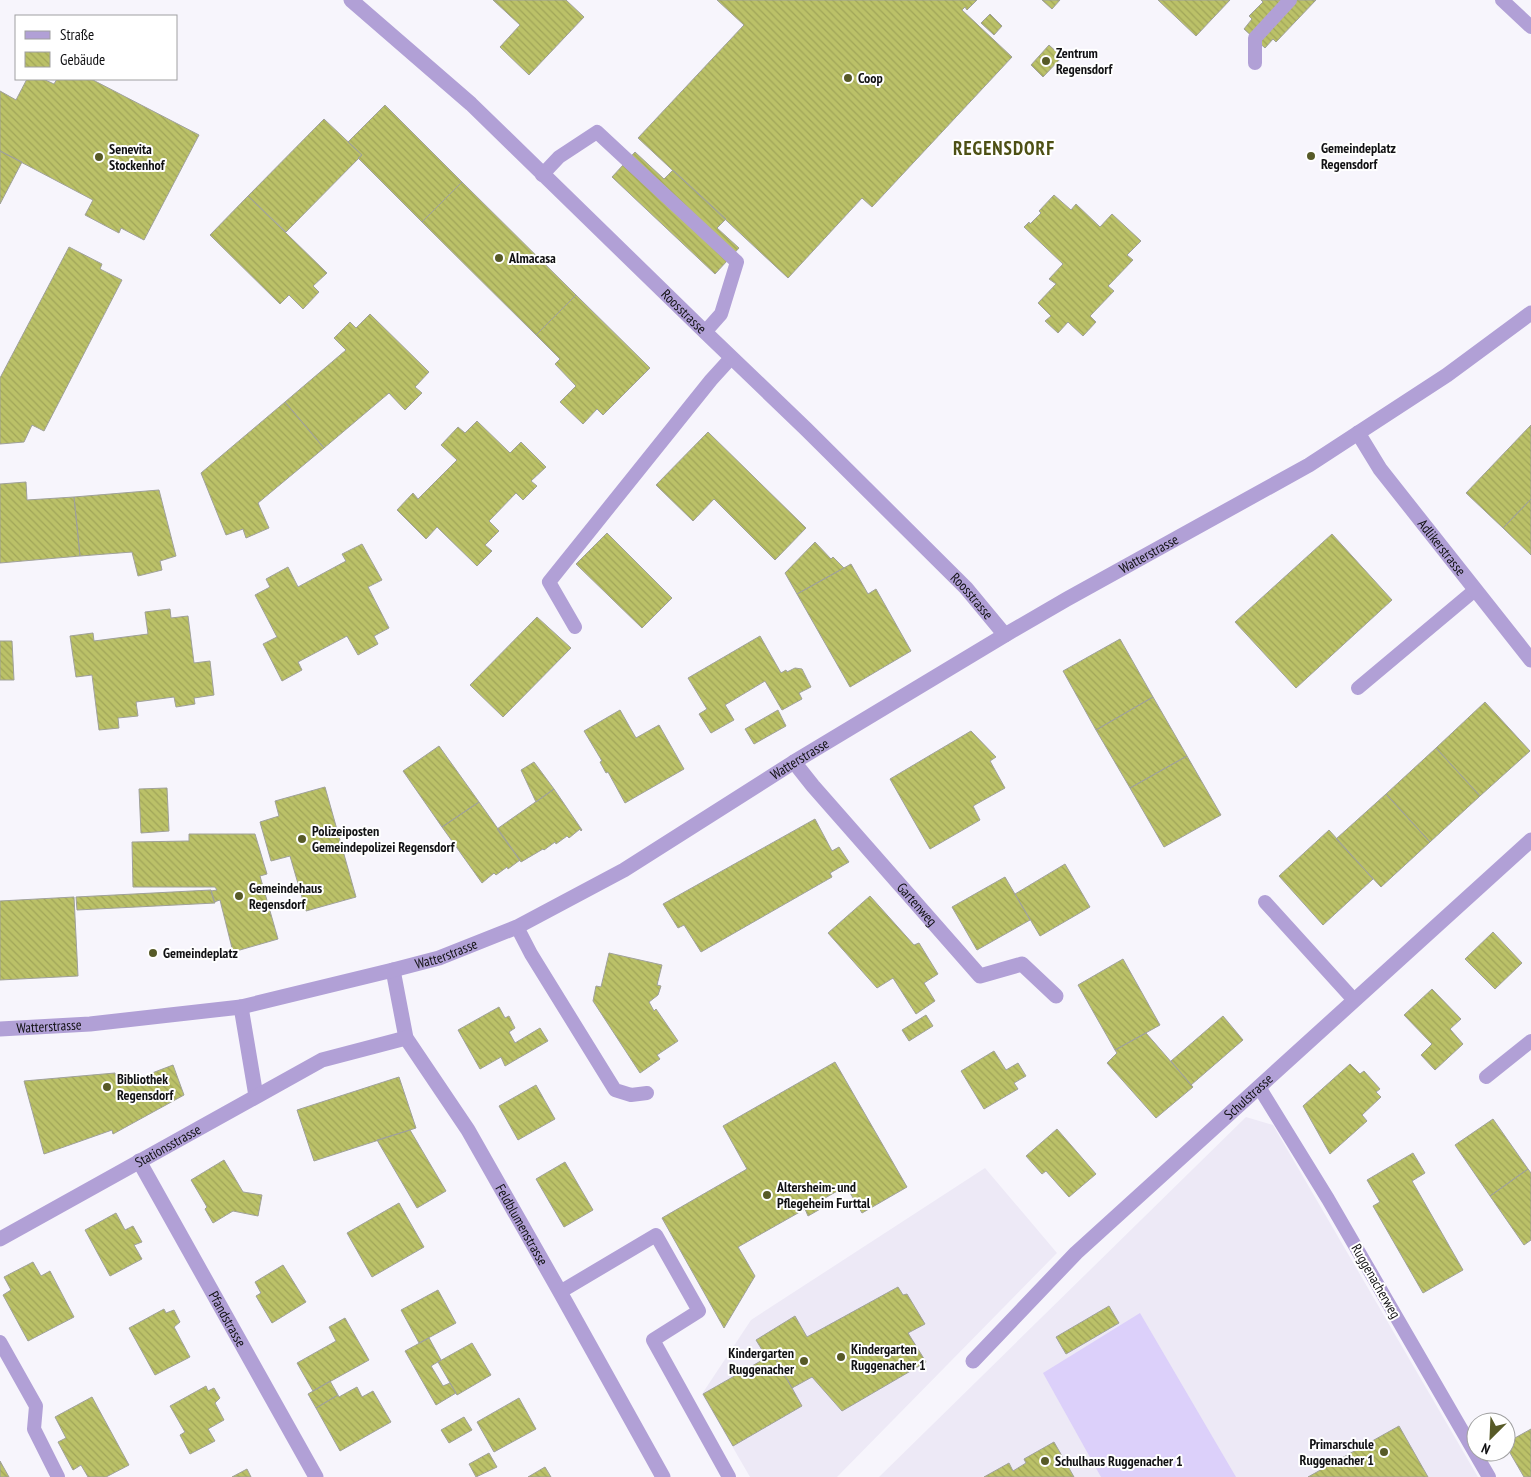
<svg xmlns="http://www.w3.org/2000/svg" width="1531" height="1477" font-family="'PT Sans Narrow',sans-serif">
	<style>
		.built { fill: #ede9f6 }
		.pitch { fill: #dcd0fa }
		.building { fill: url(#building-back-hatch); stroke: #a0a19a }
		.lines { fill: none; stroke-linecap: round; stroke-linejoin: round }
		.lane { stroke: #b1a0d6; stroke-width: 14 }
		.street { stroke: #b1a0d6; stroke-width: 15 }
		.poi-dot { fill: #575a27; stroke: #fff; stroke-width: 2 }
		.labels { text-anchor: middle; stroke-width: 4; stroke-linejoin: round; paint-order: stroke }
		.poi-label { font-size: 14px; font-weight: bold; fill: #111113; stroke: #fff; text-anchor: start }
		.street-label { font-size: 14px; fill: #111113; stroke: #fff }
		.district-label { font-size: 19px; font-weight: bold; letter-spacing: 1px; fill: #4d5014; stroke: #fff }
	</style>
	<defs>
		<pattern id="building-back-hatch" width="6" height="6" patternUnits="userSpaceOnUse" patternTransform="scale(1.25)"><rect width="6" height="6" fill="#bbc168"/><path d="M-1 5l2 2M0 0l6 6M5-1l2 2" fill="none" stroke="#a0a559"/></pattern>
	</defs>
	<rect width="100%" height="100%" fill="#f7f5fc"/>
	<path class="built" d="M1246,1117L1273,1125L1478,1477H879Z
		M985,1168L1057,1253L837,1477H750L702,1394L751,1320Z"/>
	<path class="pitch" d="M1140,1313L1236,1477H1101L1043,1373Z"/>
	<path class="building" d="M493,0H566L584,17L529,75L500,47L520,25Z
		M717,0H977L967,10L965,7L962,10L1012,57L872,207L862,198L788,278L638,138L744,25Z
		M1042,0H1060L1052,9Z
		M1158,0H1230L1196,36Z
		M1261,0H1316L1276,42L1273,39L1265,48L1244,29L1252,19L1249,16L1263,2Z
		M990,14L1002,26L994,35L981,23Z
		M1049,45L1062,57L1043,77L1031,65Z
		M27,79H43L54,84L57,79H91L199,135L144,240L121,228L119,233L85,215L93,200L0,151V91L16,100Z
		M385,105L462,182L422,222L358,158L362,155L348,142Z
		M324,119L362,155L286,232L248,196Z
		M0,151L22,162L0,204Z
		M635,152L664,179L673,170L726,219L717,228L739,248L715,274L612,177Z
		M462,182L576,295L536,335L422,222Z
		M1054,195L1071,210L1076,204L1100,227L1112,214L1141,241L1127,255L1133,260L1108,286L1114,291L1090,316L1096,322L1083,336L1068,322L1058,333L1045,321L1051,316L1038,303L1056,284L1049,279L1063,264L1024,227L1029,222L1030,224L1041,213L1039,211Z
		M248,196L327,273L313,286L319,292L303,309L289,295L280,304L210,235Z
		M69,247L102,264L100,269L122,280L44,431L32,425L24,442L0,444V378Z
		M576,295L650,368L603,415L597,409L583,424L560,402L576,386L555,364L560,359L536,335Z
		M370,314L429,372L415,387L422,393L405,410L389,393L324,448L285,402L346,350L334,338L350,322L356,328Z
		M285,402L324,448L258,503L269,528L246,538L243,529L226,535L201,473Z
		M477,421L510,453L521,442L546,467L531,481L537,486L523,500L516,493L489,521L499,531L485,545L492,551L477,566L437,527L426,539L397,510L413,493L418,499L457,460L441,445L458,427L465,433Z
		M1531,425V499L1503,528L1466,493Z
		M708,432L806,528L775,560L714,499L693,521L656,485Z
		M26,482L27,500L74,497L80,556L0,563V484Z
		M159,490L176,556L160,561L162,570L138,576L132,552L80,556L74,497Z
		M1531,499V555L1503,528Z
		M607,533L672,598L642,628L576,564Z
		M1332,534L1392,600L1296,688L1235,622Z
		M815,542L831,559L833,557L844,568L797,594L785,573Z
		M362,544L382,580L368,587L389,628L374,636L378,644L358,655L347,636L298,662L302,670L282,681L263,644L277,637L255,595L270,587L266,579L288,567L298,587L346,561L342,554Z
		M851,564L868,594L876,589L911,651L850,687L797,594Z
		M170,609L171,618L188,616L194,663L210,661L214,695L194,698L195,704L176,707L174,697L136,702L138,716L118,718L119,728L99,730L92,675L76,677L70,636L93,633L94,641L148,634L145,612Z
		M537,617L571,648L503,717L470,685Z
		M760,636L781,673L786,670L787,672L795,668L802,669L811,687L799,693L802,699L782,710L765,681L725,705L734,720L711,733L699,714L707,709L688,678Z
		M1120,639L1153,697L1096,730L1063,671Z
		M0,641H12L14,680H0Z
		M1153,697L1187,756L1130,788L1096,730Z
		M1485,702L1530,751L1480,796L1436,748Z
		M620,710L636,738L659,725L684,769L625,803L608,772L606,773L600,762L602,761L584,731Z
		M778,710L786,726L754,744L745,729Z
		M971,731L996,757L990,761L1005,788L973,806L980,820L930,849L890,779Z
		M439,746L479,802L442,827L403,771Z
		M1436,748L1480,796L1430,842L1386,794Z
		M1187,756L1221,815L1164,847L1130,788Z
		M534,762L554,789L536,802L521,770Z
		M325,787L356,897L306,911L290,856L271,861L260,822L279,816L275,801Z
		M167,788L169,831L141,833L139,789Z
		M554,789L582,830L581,831L580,829L569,838L567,836L556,844L555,842L544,850L543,849L521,862L497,829Z
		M1386,794L1430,842L1381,887L1336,839Z
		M479,802L520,860L508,869L507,867L496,875L494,873L482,883L442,827Z
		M815,819L832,851L839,847L849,862L830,873L832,877L701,952L684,925L678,928L663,904Z
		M1329,830L1373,879L1323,925L1279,876Z
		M189,834H255L267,874L260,876L278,939L233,952L220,900L214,902L211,891L217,890L215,887H133L132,842L189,841Z
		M1065,864L1090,907L1040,936L1015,894Z
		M1005,877L1030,920L977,950L952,907Z
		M211,890L215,903L77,910L76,897Z
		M870,896L914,945L919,943L938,974L924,983L935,1001L916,1014L893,978L877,988L828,933Z
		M74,897L78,976L0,980V901Z
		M1493,932L1522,963L1495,989L1465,959Z
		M609,953L662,965L657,985L661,986L658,995L649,1002L654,1011L656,1009L678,1041L657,1055L660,1059L640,1073L593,1001L596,986L601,987Z
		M1123,959L1160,1025L1115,1050L1078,985Z
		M1432,989L1461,1019L1450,1029L1463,1044L1435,1070L1421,1055L1432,1044L1404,1015Z
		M499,1007L505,1018L509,1016L515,1028L509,1032L515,1043L540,1028L548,1041L505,1066L501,1057L480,1069L458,1030Z
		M926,1015L933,1026L909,1041L902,1030Z
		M1223,1016L1243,1040L1191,1085L1171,1061Z
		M1146,1033L1193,1087L1156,1118L1107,1063L1117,1053L1115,1050Z
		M994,1051L1006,1070L1018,1063L1026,1076L1014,1083L1018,1089L984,1109L961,1071Z
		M835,1062L907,1187L862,1213L846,1186L818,1202L822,1208L808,1216L805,1209L738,1247L755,1276L724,1328L662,1218L747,1169L723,1126Z
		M1350,1064L1360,1074L1364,1071L1380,1089L1376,1092L1381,1097L1362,1115L1367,1121L1330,1154L1303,1106Z
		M173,1065L184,1095L113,1134L112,1130L44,1154L24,1081L115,1073L118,1086Z
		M399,1077L416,1128L314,1161L297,1110Z
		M536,1085L555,1119L518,1140L499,1106Z
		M1493,1119L1528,1169L1490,1196L1455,1145Z
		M1057,1129L1096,1174L1069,1197L1046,1171L1042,1174L1026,1156Z
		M410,1130L446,1191L417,1208L377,1140Z
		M1413,1153L1425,1173L1412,1181L1463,1270L1423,1293L1373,1206L1380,1202L1367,1180Z
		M224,1160L243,1192L262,1195L258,1216L233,1211L213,1223L205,1209L207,1207L191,1180Z
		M565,1162L593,1210L564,1227L536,1179Z
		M1528,1169L1531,1173V1240L1524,1245L1490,1196Z
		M399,1203L424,1247L372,1277L347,1233Z
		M116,1213L125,1230L133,1226L142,1242L134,1245L142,1259L110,1276L85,1230Z
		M33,1262L41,1276L50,1271L74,1317L28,1341L3,1295L11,1290L4,1277Z
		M283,1265L306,1302L272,1323L256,1296L261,1293L255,1282Z
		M898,1287L903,1295L907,1294L925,1324L908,1333L926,1362L842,1411L812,1377L792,1388L773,1354L767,1358L756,1340L795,1316L807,1337Z
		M438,1290L456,1323L419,1343L401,1310Z
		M1109,1306L1119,1323L1066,1354L1056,1337Z
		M164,1309L166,1313L174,1310L180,1322L174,1327L190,1357L155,1375L129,1328Z
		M345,1318L369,1360L313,1391L297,1363L336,1341L329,1327Z
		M429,1338L441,1360L431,1366L443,1386L450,1383L456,1393L436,1405L405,1351Z
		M472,1343L491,1375L457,1395L438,1362Z
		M773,1354L802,1406L733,1446L703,1394Z
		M330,1381L338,1395L316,1408L308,1394Z
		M206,1386L208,1391L214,1388L220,1398L215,1403L224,1420L208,1429L215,1441L190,1454L180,1435L185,1432L170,1406Z
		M357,1387L362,1397L373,1391L391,1422L340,1451L316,1408L338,1395L339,1397Z
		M92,1397L129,1465L106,1477H88L81,1465L73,1470L58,1442L66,1438L55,1417Z
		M519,1398L536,1429L494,1452L477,1422Z
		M464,1417L472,1430L449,1443L441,1430Z
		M1399,1426L1428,1477H1308Z
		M1531,1429V1477H1524L1506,1446V1443Z
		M1054,1442L1074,1477H984L1009,1463L1013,1471L1026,1463L1024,1459Z
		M489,1453L497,1467L476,1477L469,1464Z
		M0,1461L9,1477H0Z
		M545,1467L551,1477H528Z
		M247,1469L251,1477H232Z"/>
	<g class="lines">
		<path class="lane" d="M1502,0L1531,27
			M1255,63V38L1290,0
			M542,175L559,157L597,132L737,262L721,314L705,332
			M575,627L549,582L711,380L731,358
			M1358,688L1475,590
			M1265,902L1354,1000
			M517,927L531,954L615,1090L631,1095L647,1093
			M1486,1077L1531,1041
			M1259,1087L1328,1199L1489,1477
			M560,1292L656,1235L699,1311L653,1340L729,1477
			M0,1342L36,1406L34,1429L58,1477"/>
		<g class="street">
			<path id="s1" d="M351,0L471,104L705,332L806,429L966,588L1005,635"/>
			<path id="s2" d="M1358,433L1380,469L1531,660"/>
			<path id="s3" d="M794,762L813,786L980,976L1022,964L1056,996"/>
			<path id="s4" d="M393,970L406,1038L468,1130L560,1292L663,1477"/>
			<path d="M241,1007L256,1096"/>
			<path id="s5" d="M0,1029L90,1024L241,1007L393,970L439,958L517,927L624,870L794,762L1005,635L1067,599L1309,465L1447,375L1531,313"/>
			<path id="s6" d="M139,1161L316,1477"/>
			<path id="s7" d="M0,1239L322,1060L406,1038"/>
			<path id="s8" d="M973,1361L1076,1253L1531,840"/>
		</g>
	</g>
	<g class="poi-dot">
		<circle cx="1046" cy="61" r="5"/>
		<circle cx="848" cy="78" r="5"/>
		<circle cx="1311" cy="156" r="5"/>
		<circle cx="99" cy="157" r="5"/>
		<circle cx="499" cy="258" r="5"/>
		<circle cx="302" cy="839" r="5"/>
		<circle cx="239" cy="896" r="5"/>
		<circle cx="153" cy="953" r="5"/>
		<circle cx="107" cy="1087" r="5"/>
		<circle cx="767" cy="1195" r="5"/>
		<circle cx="841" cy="1357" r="5"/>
		<circle cx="804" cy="1361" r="5"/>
		<circle cx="1384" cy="1452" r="5"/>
		<circle cx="1045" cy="1461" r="5"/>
	</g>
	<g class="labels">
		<g class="poi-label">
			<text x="1056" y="58">Zentrum<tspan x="1056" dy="16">Regensdorf</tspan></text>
			<text x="858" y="83">Coop</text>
			<text x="1321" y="153">Gemeindeplatz<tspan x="1321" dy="16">Regensdorf</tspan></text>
			<text x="109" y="154">Senevita<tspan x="109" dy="16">Stockenhof</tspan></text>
			<text x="509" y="263">Almacasa</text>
			<text x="312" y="836">Polizeiposten<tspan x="312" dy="16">Gemeindepolizei Regensdorf</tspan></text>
			<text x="249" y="893">Gemeindehaus<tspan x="249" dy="16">Regensdorf</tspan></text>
			<text x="163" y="958">Gemeindeplatz</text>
			<text x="117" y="1084">Bibliothek<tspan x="117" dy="16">Regensdorf</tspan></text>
			<text x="777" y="1192">Altersheim- und<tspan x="777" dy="16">Pflegeheim Furttal</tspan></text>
			<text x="851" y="1354">Kindergarten<tspan x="851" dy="16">Ruggenacher 1</tspan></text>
			<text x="794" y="1358" text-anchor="end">Kindergarten<tspan x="794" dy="16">Ruggenacher</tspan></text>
			<text x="1374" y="1449" text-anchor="end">Primarschule<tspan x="1374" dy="16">Ruggenacher 1</tspan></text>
			<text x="1055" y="1466">Schulhaus Ruggenacher 1</text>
		</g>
		<g class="street-label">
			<text dy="5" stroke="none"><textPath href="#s1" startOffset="456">Roosstrasse</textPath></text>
			<text dy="5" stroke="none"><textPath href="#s2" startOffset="142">Adlikerstrasse</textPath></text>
			<text dy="5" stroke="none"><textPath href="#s5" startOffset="1264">Watterstrasse</textPath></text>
			<text dy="5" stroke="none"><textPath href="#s1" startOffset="861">Roosstrasse</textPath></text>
			<text dy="5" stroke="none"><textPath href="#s5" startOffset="859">Watterstrasse</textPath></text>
			<text dy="5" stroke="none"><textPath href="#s3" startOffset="188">Gartenweg</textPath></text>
			<text dy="5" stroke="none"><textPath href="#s5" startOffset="454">Watterstrasse</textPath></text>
			<text dy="5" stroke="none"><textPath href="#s5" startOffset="49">Watterstrasse</textPath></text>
			<text dy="5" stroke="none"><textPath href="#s8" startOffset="382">Schulstrasse</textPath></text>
			<text dy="5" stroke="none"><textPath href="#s7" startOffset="192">Stationsstrasse</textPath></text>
			<text dy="5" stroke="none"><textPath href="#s4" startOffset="289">Feldblumenstrasse</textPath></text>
			<text transform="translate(1376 1281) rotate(60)" y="5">Ruggenacherweg</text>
			<text dy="5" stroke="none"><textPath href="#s6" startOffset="181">Pfandstrasse</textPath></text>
		</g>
		<g class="district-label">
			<text x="1004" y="155">REGENSDORF</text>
		</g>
	</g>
	<rect x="15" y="15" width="162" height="65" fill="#ffffff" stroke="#a0a0a1"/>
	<rect x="25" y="31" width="25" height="8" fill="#b1a0d6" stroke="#a0a0a1"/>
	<text x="60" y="40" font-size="15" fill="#111113">Straße</text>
	<rect x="25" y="52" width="25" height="15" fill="url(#building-back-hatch)" stroke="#a0a0a1"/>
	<text x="60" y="65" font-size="15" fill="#111113">Gebäude</text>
	<g transform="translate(1491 1437) rotate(204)"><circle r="24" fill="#ffffff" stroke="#a0a0a1"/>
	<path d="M0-4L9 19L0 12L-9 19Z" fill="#575a27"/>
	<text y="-8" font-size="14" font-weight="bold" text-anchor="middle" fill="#111113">N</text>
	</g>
</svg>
